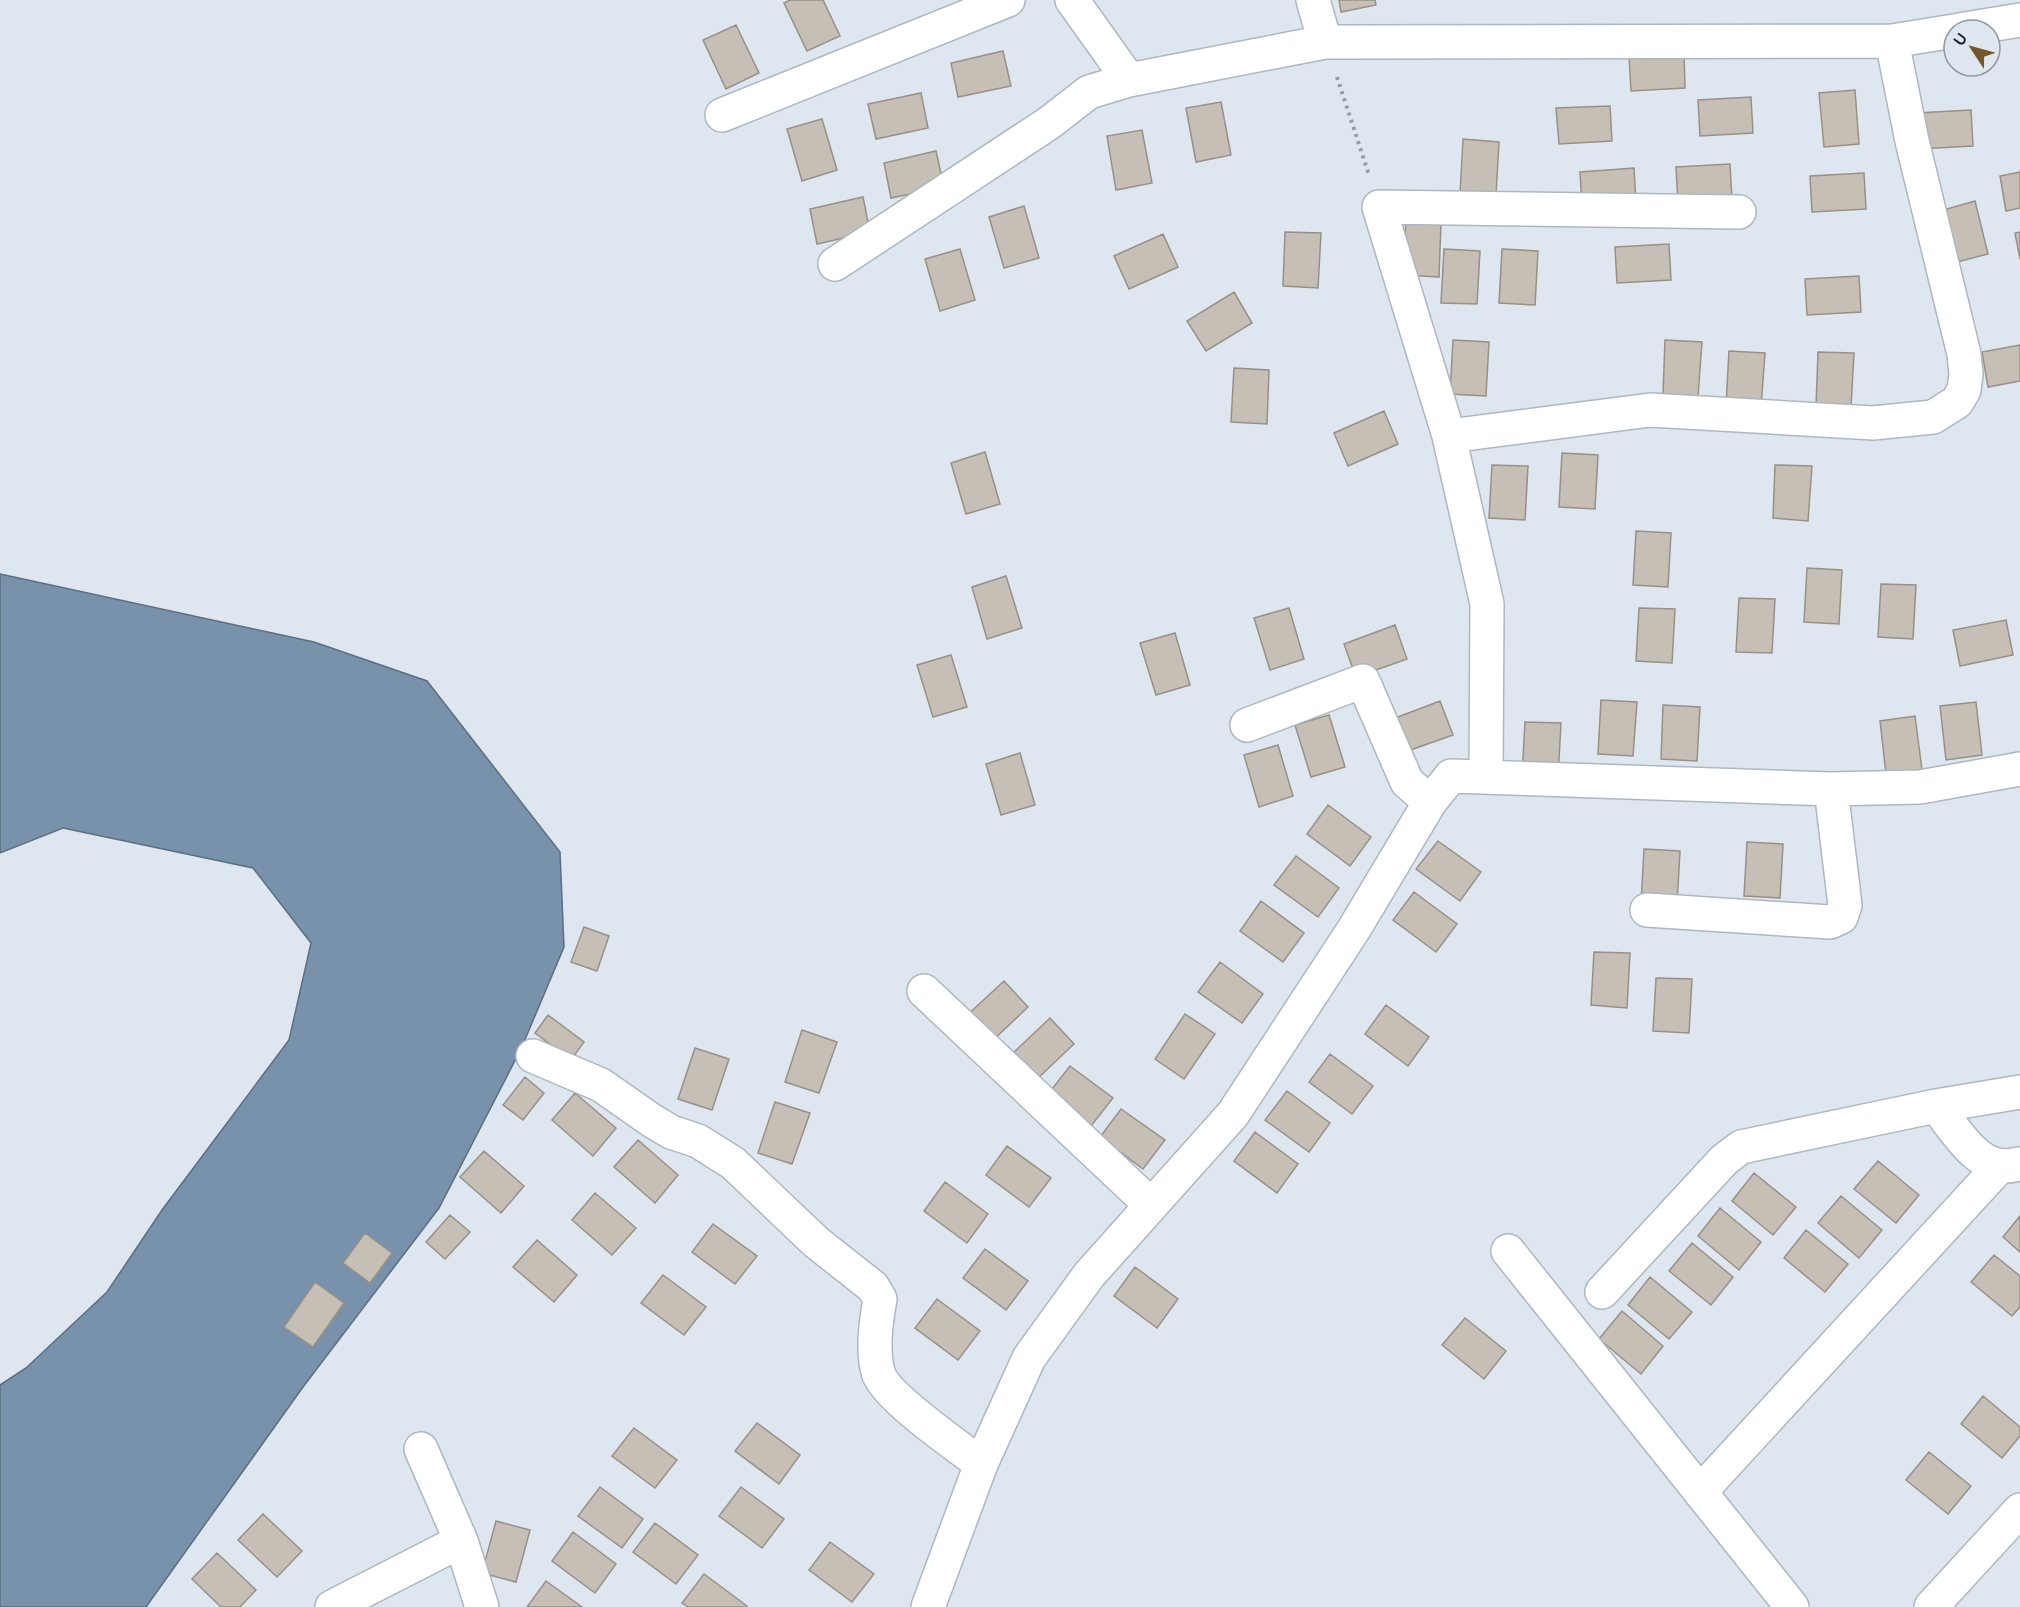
<svg xmlns="http://www.w3.org/2000/svg" width="2020" height="1607" font-family="Quicksand,sans-serif">
	<style>
		.water { fill: #7792aa; stroke: #5b6f81; stroke-width: 1.5 }
		.building { fill: #c6bfb5; stroke: #979087; stroke-width: 1.5 }
		.lines { fill: none; stroke-linecap: round; stroke-linejoin: round }
		.minor-casing { stroke: #aeb7bf; stroke-width: 36 }
		.path { stroke: #959ca2; stroke-width: 4; stroke-dasharray: 3 4.5; stroke-linecap: butt }
		.minor { stroke: #fff; stroke-width: 33 }
	</style>
	<rect width="100%" height="100%" fill="#dee7f0"/>
	<path class="water" d="M0,574L314,642L427,681L560,852L564,947L521,1049L439,1208L303,1387L146,1607H0V1385L26,1368L107,1292L162,1210L289,1040L311,943L253,868L63,828L0,853Z"/>
	<path class="building" d="M790,0H823L840,36L807,51L784,3Z
		M1339,0H1375L1376,5L1341,12Z
		M736,25L759,73L726,89L703,40Z
		M1003,51L1011,86L958,97L951,63Z
		M1684,52L1685,88L1631,91L1629,56Z
		M1855,90L1859,144L1824,147L1819,93Z
		M921,93L928,128L876,139L868,104Z
		M1751,97L1753,133L1700,136L1698,100Z
		M1221,102L1231,155L1196,162L1186,108Z
		M1610,106L1612,141L1559,144L1556,108Z
		M1971,110L1973,146L1919,149L1917,113Z
		M822,119L837,170L802,181L787,129Z
		M1142,130L1152,183L1116,190L1107,136Z
		M1463,139L1499,142L1496,195L1460,194Z
		M936,151L944,187L891,198L884,163Z
		M1730,164L1732,200L1678,203L1676,167Z
		M1634,168L1636,204L1582,207L1580,172Z
		M2020,172V208L2006,211L2000,176Z
		M1864,173L1866,209L1812,212L1810,176Z
		M863,197L870,232L817,244L810,209Z
		M1975,201L1988,254L1953,263L1940,211Z
		M1024,206L1039,258L1004,268L989,217Z
		M1406,221L1441,223L1439,277L1402,275Z
		M1285,232L1321,233L1318,288L1283,286Z
		M2020,232V259L2015,233Z
		M1163,234L1178,267L1129,289L1114,256Z
		M1669,244L1671,280L1617,283L1615,247Z
		M960,249L975,300L940,311L925,259Z
		M1444,249L1480,251L1477,304L1441,303Z
		M1502,249L1538,251L1535,305L1499,303Z
		M1859,276L1861,312L1807,315L1805,279Z
		M1234,292L1252,323L1206,351L1187,321Z
		M1453,340L1489,342L1486,396L1450,394Z
		M1665,340L1702,342L1698,396L1663,394Z
		M2020,345V381L1988,387L1982,352Z
		M1729,351L1765,353L1761,407L1726,405Z
		M1818,352L1854,353L1851,407L1816,406Z
		M1234,368L1269,370L1267,424L1231,422Z
		M1384,411L1398,444L1348,466L1334,433Z
		M985,452L1000,504L966,514L951,463Z
		M1562,453L1598,455L1595,509L1559,507Z
		M1492,465L1528,466L1525,520L1489,518Z
		M1775,465L1812,466L1808,521L1773,518Z
		M1636,531L1671,533L1668,587L1633,585Z
		M1807,568L1842,570L1839,624L1804,622Z
		M1006,576L1022,628L987,639L972,587Z
		M1881,584L1916,585L1913,639L1878,637Z
		M1739,598L1775,599L1772,653L1736,652Z
		M1289,608L1304,659L1270,670L1254,618Z
		M1639,608L1675,609L1672,663L1636,661Z
		M2006,620L2013,655L1960,666L1953,630Z
		M1395,625L1407,659L1356,677L1344,644Z
		M1175,633L1190,685L1156,695L1140,643Z
		M951,655L967,707L933,717L917,665Z
		M1601,700L1637,702L1633,756L1598,754Z
		M1440,701L1453,735L1402,753L1390,720Z
		M1976,702L1982,755L1946,760L1940,706Z
		M1663,705L1700,707L1697,761L1661,759Z
		M1329,715L1345,767L1311,777L1295,725Z
		M1915,716L1922,770L1886,774L1880,721Z
		M1525,722L1561,723L1558,778L1522,776Z
		M1278,745L1293,796L1259,807L1244,755Z
		M1020,753L1035,805L1001,815L986,764Z
		M1328,805L1371,837L1350,866L1307,834Z
		M1438,841L1481,872L1460,901L1416,869Z
		M1747,842L1783,844L1780,898L1744,896Z
		M1644,849L1680,851L1677,905L1641,903Z
		M1296,856L1339,888L1318,917L1274,885Z
		M1414,892L1457,924L1436,952L1393,920Z
		M1261,901L1304,933L1283,962L1240,931Z
		M584,927L609,936L597,971L571,962Z
		M1594,952L1630,953L1627,1008L1591,1005Z
		M1220,962L1263,994L1242,1023L1198,992Z
		M1656,978L1692,979L1689,1033L1653,1031Z
		M1004,981L1028,1007L989,1044L964,1018Z
		M1386,1005L1429,1037L1408,1066L1365,1034Z
		M1185,1014L1215,1034L1184,1079L1155,1059Z
		M548,1015L584,1042L571,1060L535,1033Z
		M1050,1018L1074,1044L1035,1081L1011,1055Z
		M802,1030L837,1042L819,1093L785,1082Z
		M695,1048L729,1059L712,1110L678,1099Z
		M1330,1054L1373,1086L1352,1114L1309,1082Z
		M1070,1066L1113,1098L1091,1126L1048,1094Z
		M525,1077L544,1093L523,1120L503,1105Z
		M1287,1091L1330,1123L1309,1152L1265,1120Z
		M575,1093L616,1128L593,1156L552,1120Z
		M775,1102L810,1113L792,1164L758,1153Z
		M1121,1109L1165,1140L1143,1169L1100,1137Z
		M1255,1132L1298,1164L1277,1193L1234,1161Z
		M638,1140L678,1175L655,1203L614,1167Z
		M1007,1146L1051,1178L1029,1207L986,1175Z
		M484,1151L524,1186L501,1213L460,1177Z
		M1878,1161L1919,1195L1896,1223L1854,1189Z
		M1754,1173L1796,1207L1773,1235L1732,1201Z
		M945,1182L988,1214L967,1243L924,1211Z
		M595,1193L636,1228L612,1255L572,1220Z
		M1841,1196L1882,1230L1859,1258L1818,1223Z
		M1720,1208L1761,1242L1739,1270L1698,1236Z
		M450,1215L470,1232L445,1259L426,1242Z
		M2020,1216V1252L2003,1237Z
		M713,1224L757,1256L735,1284L692,1252Z
		M1806,1230L1848,1264L1825,1292L1784,1258Z
		M365,1233L392,1253L370,1283L343,1263Z
		M537,1240L577,1275L554,1302L513,1267Z
		M1692,1243L1733,1277L1711,1305L1669,1271Z
		M985,1249L1028,1281L1006,1310L963,1278Z
		M1994,1255L2020,1276V1307L2012,1316L1971,1282Z
		M1135,1267L1178,1299L1157,1328L1114,1296Z
		M663,1275L706,1307L684,1335L641,1303Z
		M1650,1277L1692,1312L1669,1339L1628,1305Z
		M315,1282L344,1303L313,1347L284,1327Z
		M937,1299L980,1331L958,1360L915,1328Z
		M1622,1311L1663,1346L1641,1374L1599,1339Z
		M1465,1318L1506,1351L1484,1379L1442,1345Z
		M1983,1396L2020,1427V1436L2002,1458L1961,1424Z
		M757,1423L800,1455L779,1484L735,1451Z
		M634,1428L677,1460L655,1488L612,1456Z
		M1929,1452L1971,1486L1948,1514L1906,1480Z
		M600,1487L643,1519L622,1548L578,1516Z
		M741,1487L784,1519L762,1548L719,1516Z
		M263,1514L302,1551L277,1577L238,1540Z
		M496,1521L530,1530L516,1582L482,1573Z
		M655,1523L698,1555L676,1584L633,1552Z
		M573,1532L616,1564L595,1593L552,1561Z
		M830,1542L874,1574L852,1602L809,1570Z
		M217,1553L256,1590L240,1607H221L192,1579Z
		M704,1574L747,1606L746,1607H688L682,1603Z
		M546,1581L582,1607H527Z"/>
	<g class="lines">
		<defs>
			<path id="minor" d="M1072,0L1129,80L1325,42L1892,41L1954,31
				M1313,0L1325,42
				M1959,30L2020,20
				M722,115L1008,0
				M835,264L1049,123L1089,92L1129,80
				M1449,436L1650,410L1873,423L1933,417L1957,402L1964,390L1966,374L1964,354L1912,141L1892,41
				M1247,725L1363,681L1407,782L1430,802
				M1486,775L1487,604L1449,436L1379,207L1739,212
				M1647,910L1830,922L1841,917L1845,905L1831,789
				M924,991L1151,1205
				M533,1056L601,1085L651,1120L671,1132L698,1141L733,1163L816,1242L873,1287L880,1299C876,1322 872,1349 878,1372C884,1396 959,1447 981,1464
				M1936,1106C1957,1131 1980,1176 2018,1164
				M1508,1251L1792,1607
				M1602,1292L1724,1160L1741,1147L1936,1106L2020,1092
				M421,1449L461,1541L482,1607
				M1700,1492L1998,1168
				M332,1607L461,1541
				M928,1607L981,1464L1029,1358L1089,1275L1233,1114L1354,929L1430,802L1451,776L1831,789L1920,787L2020,769
				M1931,1607L2020,1510"/>
		</defs>
		<use href="#minor" class="minor-casing"/>
		<path class="path" d="M1337,77L1369,175"/>
		<use href="#minor" class="minor"/>
	</g>
	<g transform="translate(1972 48) rotate(306)"><circle r="28" fill="#dee7f0" stroke="#90979d" stroke-width="1.5"/>
	<path d="M0-4.5L10 22L0 15L-10 22Z" fill="#74572a"/>
	<text y="-9" font-size="16" font-weight="bold" text-anchor="middle" fill="#1a1e21">U</text>
	</g>
</svg>
